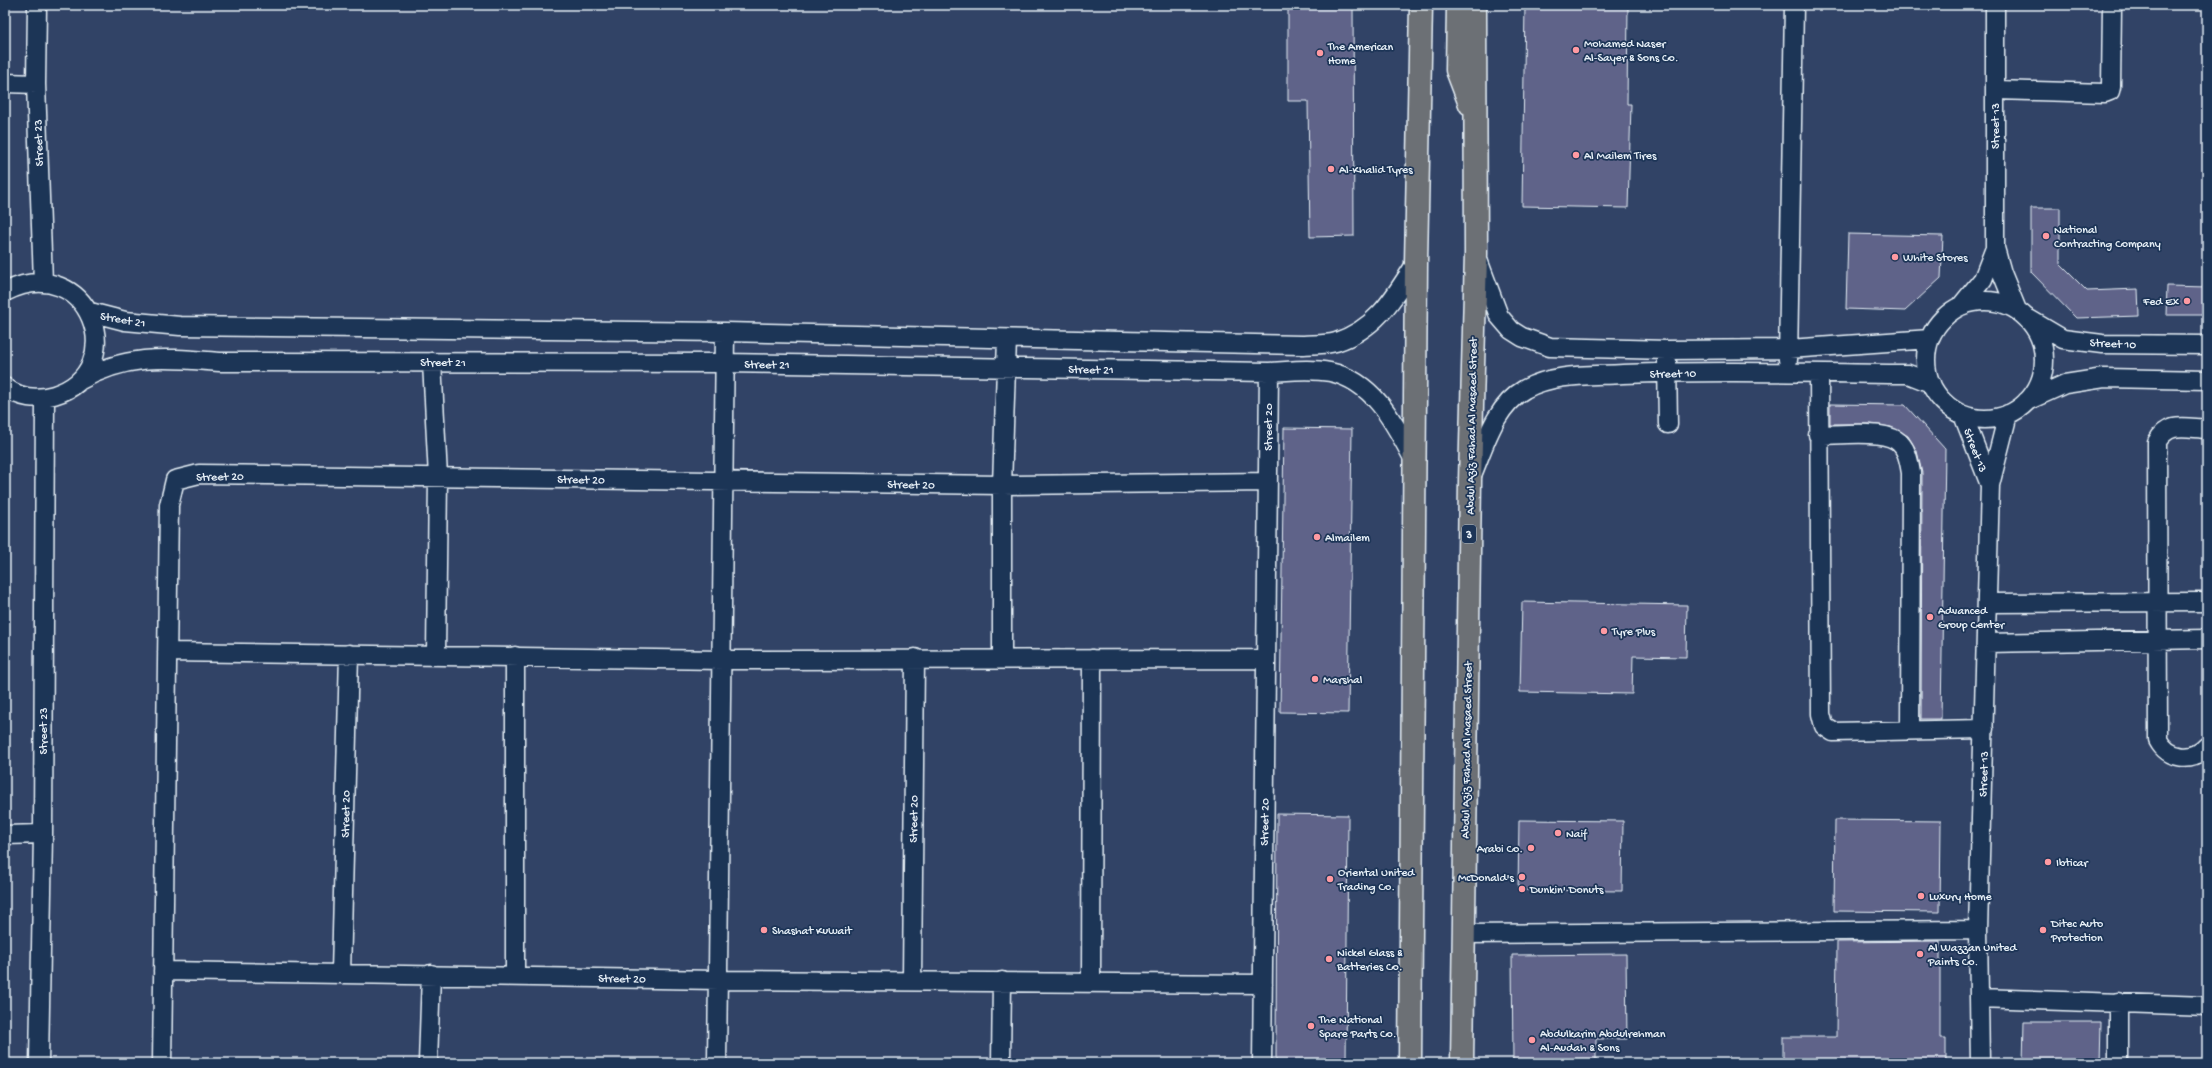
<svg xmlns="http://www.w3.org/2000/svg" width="2212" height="1068" font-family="'Gochi Hand',sans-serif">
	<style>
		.building { fill: #5f6389; stroke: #e8f1f8 }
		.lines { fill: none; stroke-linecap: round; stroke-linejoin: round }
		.minor-casing { stroke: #e8f1f8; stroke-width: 21 }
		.major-casing { stroke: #e8f1f8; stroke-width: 25 }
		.minor { stroke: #1d3557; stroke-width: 18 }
		.major { stroke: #6c6f75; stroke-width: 22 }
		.poi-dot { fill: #ff9aa2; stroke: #1d3557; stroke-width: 1.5 }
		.labels { text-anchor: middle; stroke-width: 3.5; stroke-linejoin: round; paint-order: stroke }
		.shield { fill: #1d3557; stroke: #abb9c8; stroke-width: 1 }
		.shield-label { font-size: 11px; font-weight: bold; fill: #e8f1f8 }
		.poi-label { font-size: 12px; fill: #e8f1f8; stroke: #1d3557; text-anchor: start }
		.street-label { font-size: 12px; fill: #e8f1f8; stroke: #1d3557 }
	</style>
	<rect width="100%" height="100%" fill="#314366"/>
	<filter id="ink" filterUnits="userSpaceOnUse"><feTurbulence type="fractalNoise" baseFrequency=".025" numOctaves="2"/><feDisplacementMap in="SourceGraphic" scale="8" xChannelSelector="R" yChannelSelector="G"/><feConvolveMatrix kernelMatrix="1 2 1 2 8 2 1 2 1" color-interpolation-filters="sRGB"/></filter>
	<g filter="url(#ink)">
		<path class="building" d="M1288,5H1353L1354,236L1310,237L1308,101H1288Z
			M1525,5H1628L1627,104H1631L1628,208L1522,206Z
			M2031,208H2060V264L2087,291L2138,289L2139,316L2076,318L2031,272Z
			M1848,234L1943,236L1941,278L1905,311L1846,309Z
			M2167,286L2207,287V315H2166Z
			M1830,404L1905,405L1945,449L1941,719H1921L1922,473L1917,451L1908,436L1891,427L1870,424H1830Z
			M1284,428L1352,429L1348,713L1280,712Z
			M1522,602L1687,605L1686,657L1633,656L1632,694L1520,692Z
			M1277,814L1348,815L1346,1063H1276Z
			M1519,820L1623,821L1622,891L1518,890Z
			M1835,820L1941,821L1940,912L1834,911Z
			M1940,941V1038H1946V1063H1783V1037H1836L1837,942Z
			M1626,954L1627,1039H1596V1063H1513L1512,955Z
			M2024,1022H2101L2100,1063H2023Z"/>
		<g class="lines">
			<defs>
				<path id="minor" d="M37,5L36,84L43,282
					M1995,5V248L2002,273L2017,310
					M5,83L36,84
					M1996,90L2105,93L2110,91L2111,87L2112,5
					M1478,260L1499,316L1511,330L1522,337L1550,347L1667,350L1789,349L1930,339
					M5,292C90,249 133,371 54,395C37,400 19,398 5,387
					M1926 360a59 59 0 1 1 118 0a59 59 0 1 1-118 0Z
					M1961,306L1983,279L1995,248
					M90,312L125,321L180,326L725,332L1302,345C1313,344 1326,345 1336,342C1377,329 1395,296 1416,263
					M2029,319L2063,339L2102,344L2207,345
					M1788,360L1794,5
					M1667,361L1668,424
					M432,362L438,477L436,655
					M1819,373L1821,714L1824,726L1833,732L1984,729
					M79,381C128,353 167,358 220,362L725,363L1269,372C1289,371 1310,368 1330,372C1375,381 1396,426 1415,462
					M2027,401L2065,384L2104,378L2207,380
					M1963,415L1990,485
					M2207,429C2186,428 2168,421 2157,442L2158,740C2168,759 2192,763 2207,746
					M1818,435C1838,435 1880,430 1896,440C1907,447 1909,461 1911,473L1910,730
					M1472,475C1485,444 1495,406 1525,389C1555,373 1591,376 1623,374C1718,370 1813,373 1908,374L1931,383
					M1987,603L2207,602
					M1986,643L2207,639
					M167,652L722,660L1266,659
					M1002,658V485L1007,339
					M5,835L43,834
					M1463,934L1978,930
					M163,971L718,980L1263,984
					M341,973L349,654
					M515,976V656
					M912,980L915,658
					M1091,982L1092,659
					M1979,998L2207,1006
					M39,1063L43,834L45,398
					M162,1063L169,505L175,480L199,474L1002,485L1268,482
					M428,1063L431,974
					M717,1063L725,332
					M1001,1063L1002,981
					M1262,1063L1269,372
					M1980,1063L1978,930L1990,485L2008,414
					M2118,1063V1002"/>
				<path id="major" d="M1458,5L1457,70L1470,104
					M1410,1063L1416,263L1421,5
					M1462,1063L1470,481L1476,254L1475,5"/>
			</defs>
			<use href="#minor" class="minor-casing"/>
			<use href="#major" class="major-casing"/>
			<use href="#minor" class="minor"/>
			<use href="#major" class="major"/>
		</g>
	</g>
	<g class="poi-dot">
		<circle cx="1576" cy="50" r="4"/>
		<circle cx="1320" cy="53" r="4"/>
		<circle cx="1576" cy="155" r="4"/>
		<circle cx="1331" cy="169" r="4"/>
		<circle cx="2046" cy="236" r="4"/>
		<circle cx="1895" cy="257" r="4"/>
		<circle cx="2187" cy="301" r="4"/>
		<circle cx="1317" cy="537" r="4"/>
		<circle cx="1930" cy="617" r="4"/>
		<circle cx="1604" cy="631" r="4"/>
		<circle cx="1315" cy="679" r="4"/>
		<circle cx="1558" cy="833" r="4"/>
		<circle cx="1531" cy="848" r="4"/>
		<circle cx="2048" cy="862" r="4"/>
		<circle cx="1522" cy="877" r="4"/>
		<circle cx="1330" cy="879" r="4"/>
		<circle cx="1522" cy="889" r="4"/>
		<circle cx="1921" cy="896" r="4"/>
		<circle cx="764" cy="930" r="4"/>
		<circle cx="2043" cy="930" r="4"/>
		<circle cx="1920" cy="954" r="4"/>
		<circle cx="1329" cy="959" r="4"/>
		<circle cx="1311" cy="1026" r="4"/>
		<circle cx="1532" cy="1040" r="4"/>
	</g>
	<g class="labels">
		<rect class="shield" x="1462" y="525" width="14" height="18" rx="3"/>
		<g class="shield-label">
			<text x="1469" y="538">3</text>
		</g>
		<g class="poi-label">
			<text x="1584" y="47">Mohamed Naser<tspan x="1584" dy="14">Al-Sayer &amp; Sons Co.</tspan></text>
			<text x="1328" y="50">The American<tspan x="1328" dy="14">Home</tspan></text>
			<text x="1584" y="159">Al Mailem Tires</text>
			<text x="1339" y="173">Al-Khalid Tyres</text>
			<text x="2054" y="233">National<tspan x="2054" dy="14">Contracting Company</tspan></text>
			<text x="1903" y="261">White Stores</text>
			<text x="2179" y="305" text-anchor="end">Fed Ex</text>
			<text x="1325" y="541">Almailem</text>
			<text x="1938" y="614">Advanced<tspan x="1938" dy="14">Group Center</tspan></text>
			<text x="1612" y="635">Tyre Plus</text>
			<text x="1323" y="683">Marshal</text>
			<text x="1566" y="837">Naif</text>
			<text x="1523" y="852" text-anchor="end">Arabi Co.</text>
			<text x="2056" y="866">Ibticar</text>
			<text x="1338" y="876">Oriental United<tspan x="1338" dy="14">Trading Co.</tspan></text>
			<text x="1514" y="881" text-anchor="end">McDonald's</text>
			<text x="1530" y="893">Dunkin' Donuts</text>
			<text x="1929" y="900">Luxury Home</text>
			<text x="2051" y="927">Ditec Auto<tspan x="2051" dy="14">Protection</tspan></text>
			<text x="772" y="934">Shashat Kuwait</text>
			<text x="1928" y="951">Al Wazzan United<tspan x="1928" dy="14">Paints Co.</tspan></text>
			<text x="1337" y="956">Nickel Glass &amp;<tspan x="1337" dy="14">Batteries Co.</tspan></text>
			<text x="1319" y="1023">The National<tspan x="1319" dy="14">Spare Parts Co.</tspan></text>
			<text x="1540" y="1037">Abdulkarim Abdulrehman<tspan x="1540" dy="14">Al-Audah &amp; Sons</tspan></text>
		</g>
		<g class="street-label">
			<text transform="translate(1995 126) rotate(-90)" y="4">Street 13</text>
			<text transform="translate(38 143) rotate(-92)" y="4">Street 23</text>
			<text transform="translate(123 319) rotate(10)" y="4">Street 21</text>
			<text transform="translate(2113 343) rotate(3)" y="4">Street 10</text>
			<text x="443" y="366">Street 21</text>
			<text transform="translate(767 364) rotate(1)" y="4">Street 21</text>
			<text transform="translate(1091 369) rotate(1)" y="4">Street 21</text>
			<text transform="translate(1673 373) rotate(-1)" y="4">Street 10</text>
			<text transform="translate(1471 426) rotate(-89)" y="4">Abdul Aziz Fahad Al Masaed Street</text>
			<text transform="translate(1268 427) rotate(-90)" y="4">Street 20</text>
			<text transform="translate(1976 450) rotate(69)" y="4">Street 13</text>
			<text transform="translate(220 476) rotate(-1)" y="4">Street 20</text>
			<text transform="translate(581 479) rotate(1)" y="4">Street 20</text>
			<text transform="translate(911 484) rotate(1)" y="4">Street 20</text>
			<text transform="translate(43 731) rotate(-90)" y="4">Street 23</text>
			<text transform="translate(1466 750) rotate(-89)" y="4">Abdul Aziz Fahad Al Masaed Street</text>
			<text transform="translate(1983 774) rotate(-88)" y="4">Street 13</text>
			<text transform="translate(345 814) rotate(-89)" y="4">Street 20</text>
			<text transform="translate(913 819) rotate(-89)" y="4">Street 20</text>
			<text transform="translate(1264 822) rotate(-89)" y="4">Street 20</text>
			<text transform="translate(622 978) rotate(1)" y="4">Street 20</text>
		</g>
	</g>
	<rect width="2212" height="1068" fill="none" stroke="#1d3557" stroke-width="20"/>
	<rect x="10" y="10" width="2192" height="1048" fill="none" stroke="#e8f1f8" stroke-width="1.5" filter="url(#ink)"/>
</svg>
